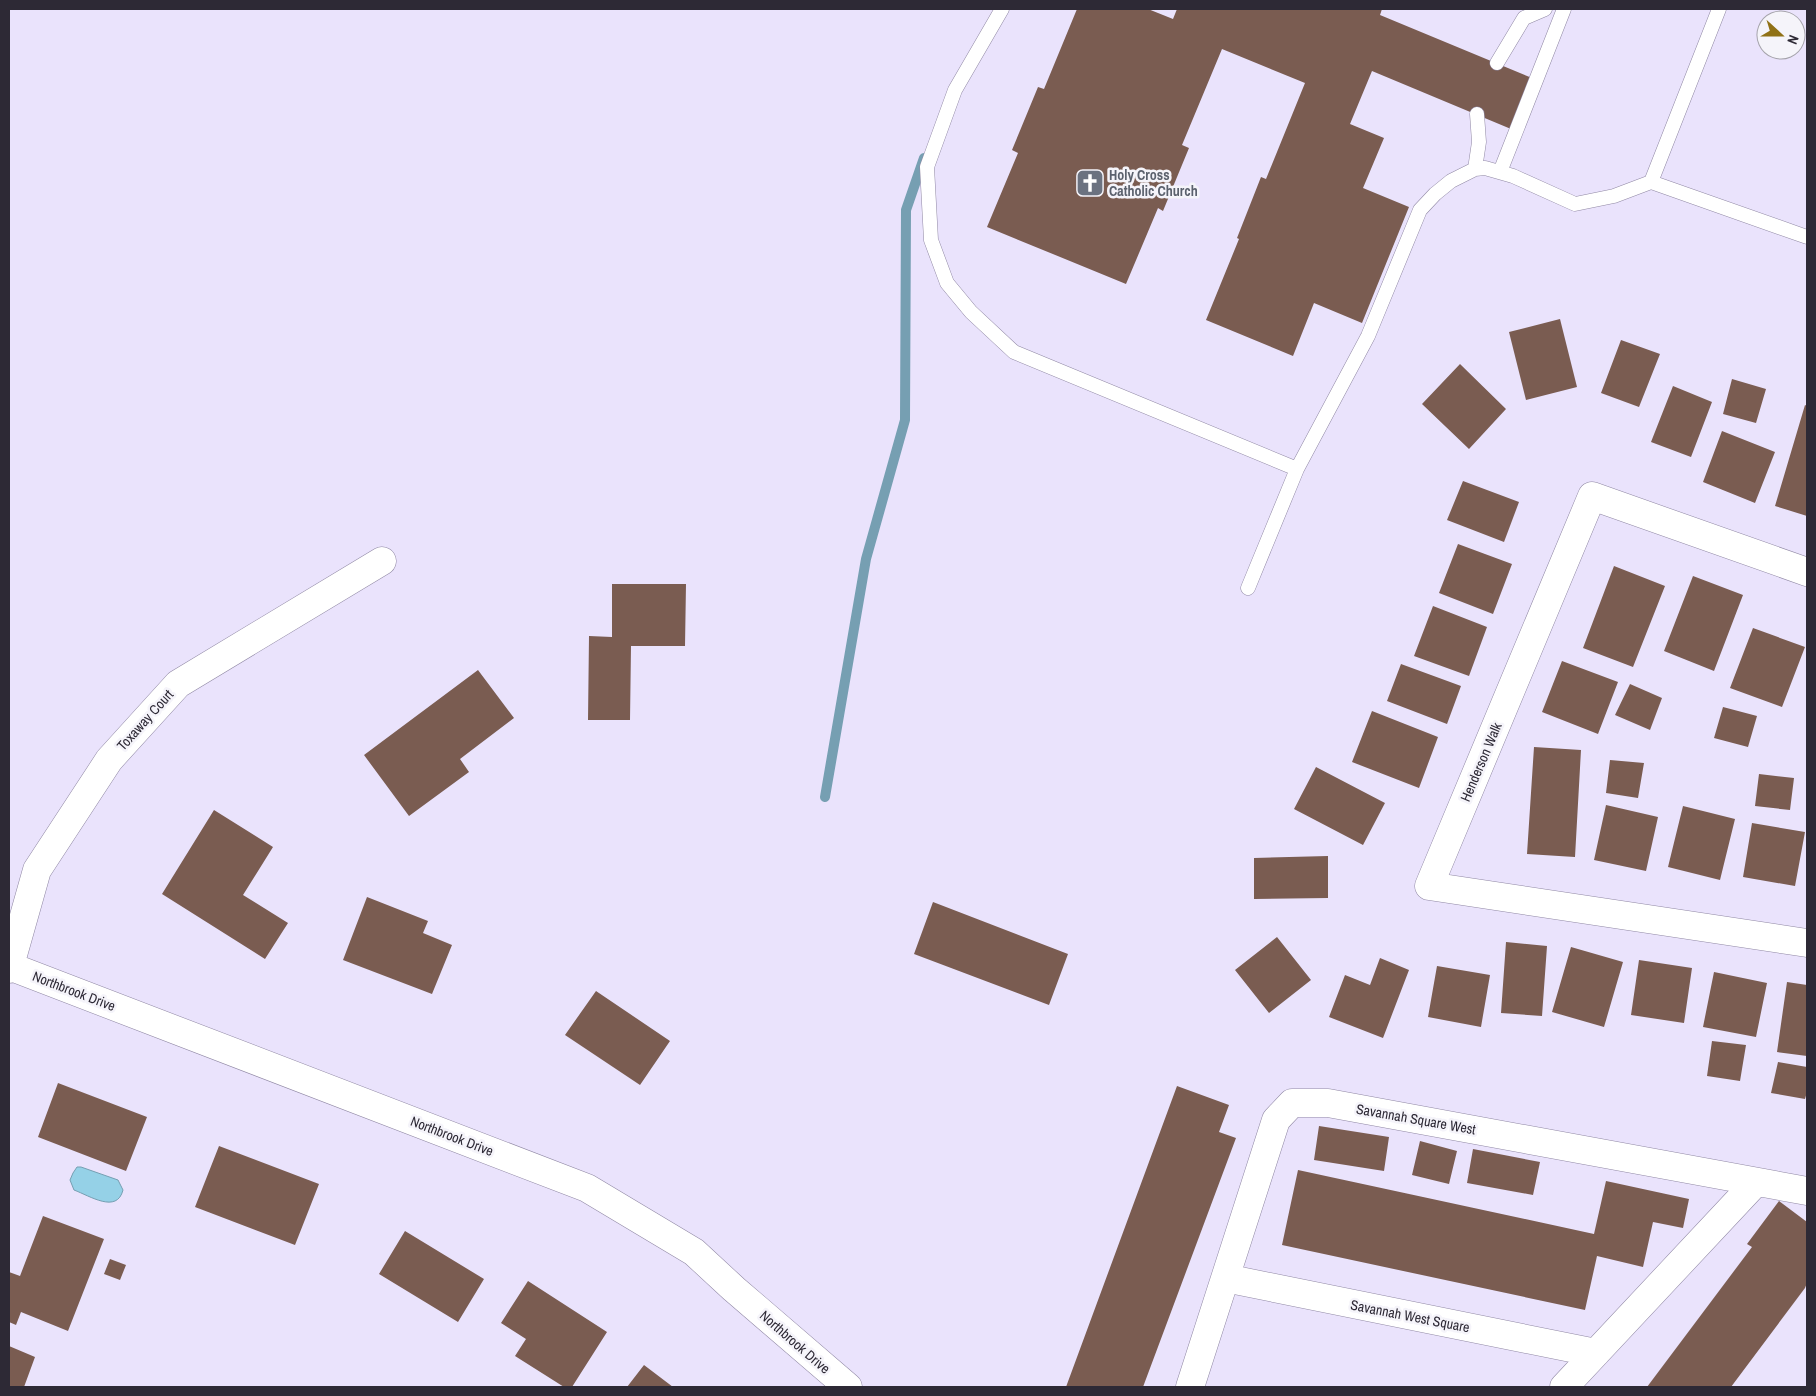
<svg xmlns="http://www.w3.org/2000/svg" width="1816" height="1396" font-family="'Archivo Narrow',sans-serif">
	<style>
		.water { fill: #95d1e7; stroke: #769fb2 }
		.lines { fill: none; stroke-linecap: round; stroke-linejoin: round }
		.stream { stroke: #769fb2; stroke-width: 10 }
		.building { fill: #7a5c51 }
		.service-casing { stroke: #9088a4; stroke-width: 15 }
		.minor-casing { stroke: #9088a4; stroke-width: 29 }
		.service { stroke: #fff; stroke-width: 14 }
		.minor { stroke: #fff; stroke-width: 28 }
		.labels { text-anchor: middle; stroke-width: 5; stroke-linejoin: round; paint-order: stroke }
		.worship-label { font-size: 14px; font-weight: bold; fill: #5b616d; stroke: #f5f4fa; text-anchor: start }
		.street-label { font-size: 14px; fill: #2d2935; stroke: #f5f4fa }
	</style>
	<rect width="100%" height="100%" fill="#eae3fc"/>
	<path class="water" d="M77,1167H81L118,1180L123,1190C117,1214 90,1196 74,1190L70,1180L73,1173Z"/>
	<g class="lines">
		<path class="stream" d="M825,797L866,559L905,420L906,210L924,158"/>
	</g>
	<path class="building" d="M1077,9H1148L1173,19L1177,9H1382L1380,15L1532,78L1511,129L1372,71L1350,124L1384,138L1363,188L1409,207L1362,323L1314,303L1293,356L1206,320L1239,239L1237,238L1261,177L1266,179L1305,83L1222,49L1182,145L1189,148L1163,211L1158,208L1126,284L987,227L1018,153L1012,150L1038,87L1044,89Z
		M1560,319L1577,387L1526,400L1509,332Z
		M1621,340L1660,354L1639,407L1601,393Z
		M1460,364L1506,409L1469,449L1422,404Z
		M1732,379L1766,389L1756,423L1723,414Z
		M1673,386L1712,402L1691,457L1651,442Z
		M1805,405L1807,406V516L1775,506Z
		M1722,431L1775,452L1755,503L1703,482Z
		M1463,481L1519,502L1504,542L1447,520Z
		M1458,544L1512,564L1493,614L1439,593Z
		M1614,566L1665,586L1633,667L1583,648Z
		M1693,576L1743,595L1714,671L1664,651Z
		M612,584H686L685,646H631L630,720H588L589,636L612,637Z
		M1433,606L1487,627L1469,676L1414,656Z
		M1753,628L1805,647L1782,707L1730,688Z
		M1562,661L1618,682L1598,734L1542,712Z
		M1401,664L1461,686L1447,724L1387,701Z
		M478,670L514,718L460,759L469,772L409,816L364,755Z
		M1630,684L1662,698L1650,730L1615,715Z
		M1723,707L1757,716L1748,747L1714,738Z
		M1372,711L1438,737L1419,788L1352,762Z
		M1534,747L1581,750L1575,857L1527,854Z
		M1610,760L1644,763L1638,798L1606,793Z
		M1316,767L1385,803L1363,845L1294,809Z
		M1759,774L1794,778L1790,810L1755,806Z
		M1606,805L1658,817L1646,871L1594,860Z
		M1683,806L1735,819L1720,880L1668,867Z
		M214,810L273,847L243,895L288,923L265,959L162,894Z
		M1752,823L1805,832L1795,886L1743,877Z
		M1328,856V898L1254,899V858Z
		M367,897L428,921L423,933L452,945L432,994L343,960Z
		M933,902L1068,954L1049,1005L914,954Z
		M1277,937L1311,980L1269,1013L1235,970Z
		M1506,942L1547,946L1542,1016L1501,1013Z
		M1571,947L1623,962L1604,1027L1552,1012Z
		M1380,958L1409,970L1383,1038L1329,1017L1345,975L1370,985Z
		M1639,960L1692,968L1684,1023L1631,1015Z
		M1437,966L1490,975L1481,1027L1428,1017Z
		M1714,972L1767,983L1756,1037L1703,1027Z
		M1787,982L1807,985V1056L1777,1052Z
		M596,991L670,1041L640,1085L565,1035Z
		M1712,1041L1746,1045L1740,1081L1707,1076Z
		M1778,1062L1807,1067V1092L1805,1099L1771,1093Z
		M58,1083L147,1117L126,1171L38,1137Z
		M1177,1086L1229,1105L1219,1132L1236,1138L1143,1387H1066Z
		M1319,1126L1389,1137L1384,1171L1314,1160Z
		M1420,1141L1457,1151L1449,1184L1412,1175Z
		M219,1146L319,1184L295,1245L195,1207Z
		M1473,1149L1540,1162L1533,1195L1467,1183Z
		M1298,1170L1594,1234L1606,1181L1689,1199L1683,1228L1653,1222L1643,1267L1597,1256L1585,1310L1282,1245Z
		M1779,1201L1807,1222V1283L1805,1288L1731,1387H1647L1752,1247L1747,1244Z
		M43,1216L104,1239L68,1331L21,1312L16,1325L9,1322V1272L20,1276Z
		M405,1231L484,1279L458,1322L379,1274Z
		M110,1259L126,1265L120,1280L104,1274Z
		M528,1281L607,1332L572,1387H564L515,1356L526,1339L501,1323Z
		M9,1346L35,1357L24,1387H9Z
		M644,1365L673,1387H627Z"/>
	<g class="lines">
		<defs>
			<path id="service" d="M1002,9L955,90L927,167L931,240L947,283L971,312L1014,352L1297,469
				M1719,9L1651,182L1807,237
				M1497,63L1524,18L1545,9
				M1475,169L1479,142L1477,114
				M1500,172L1564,9
				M1248,588L1297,469L1368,336L1420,210L1435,194L1451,181L1475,169L1485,168L1513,176L1575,204L1614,196L1651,182"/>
			<path id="minor" d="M1807,572L1592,496L1429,886L1807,943
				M9,966L587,1188L694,1252L734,1289L848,1387
				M9,969L37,870L109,760L178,684L382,561
				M1225,1278L1596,1353
				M1190,1387L1276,1120L1292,1103H1328L1807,1191
				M1564,1387L1756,1182"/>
		</defs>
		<use href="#service" class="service-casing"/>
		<use href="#minor" class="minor-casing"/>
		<use href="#service" class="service"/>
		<use href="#minor" class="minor"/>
	</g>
	<defs>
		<symbol id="church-square" viewBox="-11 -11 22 22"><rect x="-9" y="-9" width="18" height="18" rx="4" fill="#6b7280" stroke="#f5f4fa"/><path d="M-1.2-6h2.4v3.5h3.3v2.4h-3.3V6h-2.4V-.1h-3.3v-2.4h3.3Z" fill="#fff"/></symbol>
	</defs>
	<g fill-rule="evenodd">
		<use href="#church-square" x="1074" y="167" width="32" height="32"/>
	</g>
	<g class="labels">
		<g class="worship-label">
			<text x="1109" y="180">Holy Cross<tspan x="1109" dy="16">Catholic Church</tspan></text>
		</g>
		<g class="street-label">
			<text transform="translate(145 720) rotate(-48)" y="5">Toxaway Court</text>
			<text transform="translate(1481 762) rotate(-67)" y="5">Henderson Walk</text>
			<text transform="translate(74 991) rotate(21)" y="5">Northbrook Drive</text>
			<text transform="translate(1416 1119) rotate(10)" y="5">Savannah Square West</text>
			<text transform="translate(452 1136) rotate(21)" y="5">Northbrook Drive</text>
			<text transform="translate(1410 1316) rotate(11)" y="5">Savannah West Square</text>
			<text transform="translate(795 1342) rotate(41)" y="5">Northbrook Drive</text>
		</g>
	</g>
	<rect width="1816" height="1396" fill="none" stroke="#2d2935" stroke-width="20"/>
	<g transform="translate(1781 35) rotate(111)"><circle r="24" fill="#f5f4fa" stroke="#a5a3ab"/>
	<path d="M0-4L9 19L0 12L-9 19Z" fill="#907116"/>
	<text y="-8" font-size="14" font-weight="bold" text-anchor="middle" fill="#2d2935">N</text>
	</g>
</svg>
